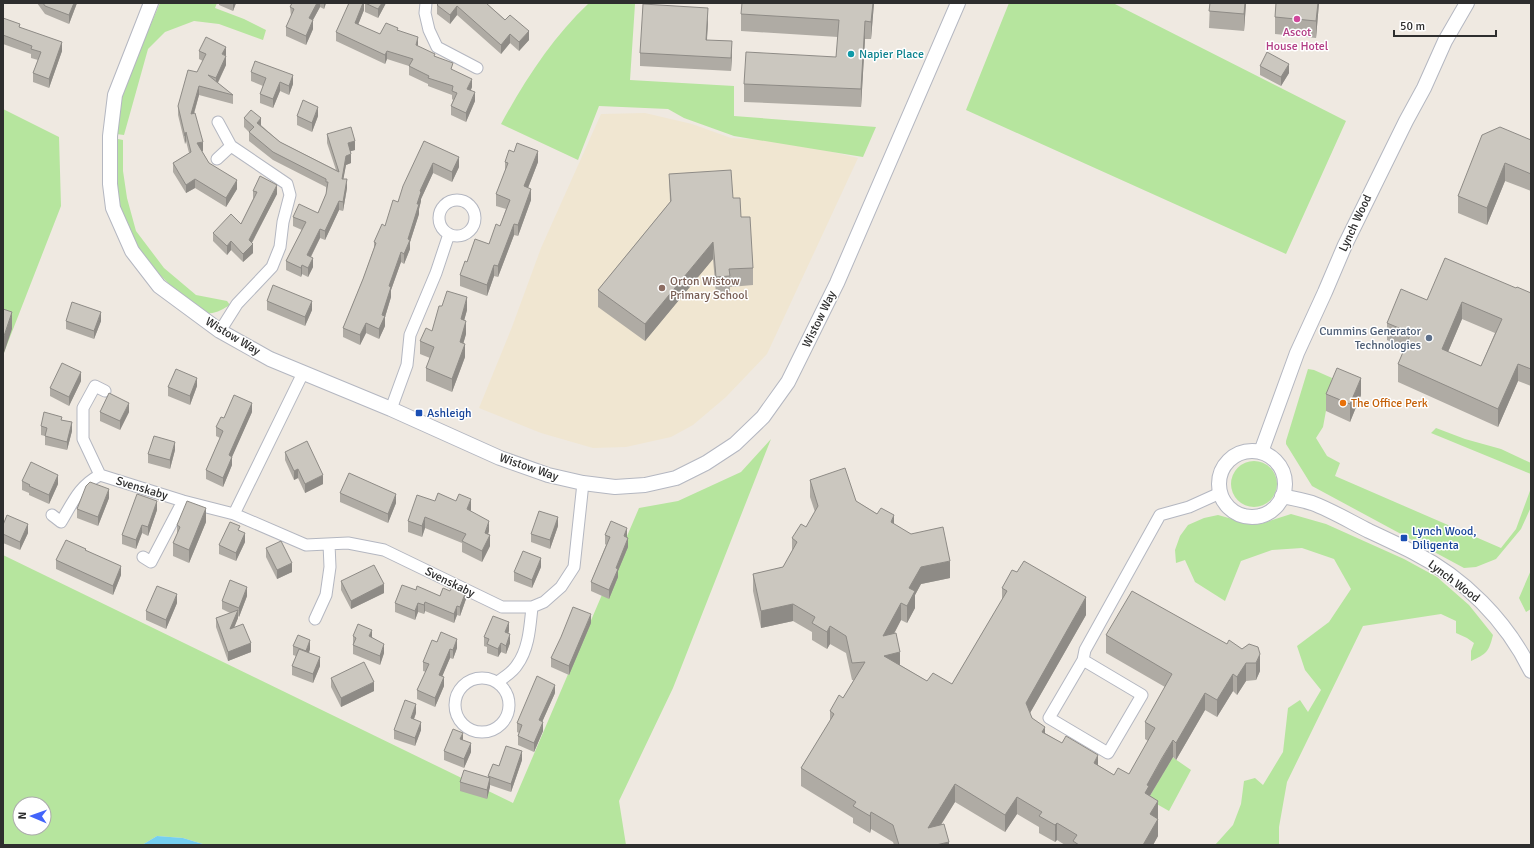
<svg xmlns="http://www.w3.org/2000/svg" width="1534" height="848" font-family="Signika,sans-serif">
	<style>
		.education { fill: #f0e6d1 }
		.green { fill: #b6e59e; fill-rule: evenodd }
		.water { fill: #75cff0 }
		.lines { fill: none; stroke-linecap: round; stroke-linejoin: round }
		.minor-casing { stroke: #b4b7c1; stroke-width: 13 }
		.tertiary-casing { stroke: #b4b7c1; stroke-width: 16 }
		.minor { stroke: #fff; stroke-width: 11 }
		.tertiary { stroke: #fff; stroke-width: 14 }
		.wall { fill: #afaba4; fill-rule: evenodd }
		.shaded-wall { fill: #8e8b86 }
		.building { fill: #cbc7bf; stroke: #8e8b86; fill-rule: evenodd }
		.hotel-dot { fill: #d1479c; stroke: #fff; stroke-width: 1.5 }
		.culture-dot { fill: #0f9aa8; stroke: #fff; stroke-width: 1.5 }
		.education-dot { fill: #8d6e63; stroke: #fff; stroke-width: 1.5 }
		.service-dot { fill: #5c6f8a; stroke: #fff; stroke-width: 1.5 }
		.food-dot { fill: #e8710a; stroke: #fff; stroke-width: 1.5 }
		.transit-dot { fill: #1a4fb4; stroke: #fff; stroke-width: 1.5 }
		.labels { text-anchor: middle; stroke-width: 3; stroke-linejoin: round; paint-order: stroke }
		.hotel-label { font-size: 12px; fill: #b23c85; stroke: #fff }
		.culture-label { font-size: 12px; fill: #0d838f; stroke: #fff; text-anchor: start }
		.street-label { font-size: 12px; fill: #2e2e2e; stroke: #fff }
		.education-label { font-size: 12px; fill: #785e54; stroke: #fff; text-anchor: start }
		.service-label { font-size: 12px; fill: #4e5e75; stroke: #fff; text-anchor: end }
		.food-label { font-size: 12px; fill: #c56008; stroke: #fff; text-anchor: start }
		.transit-label { font-size: 12px; fill: #164399; stroke: #fff; text-anchor: start }
	</style>
	<rect width="100%" height="100%" fill="#efe9e1"/>
	<path class="education" d="M645,113L692,124L731,138L786,141L858,158L767,354L726,397L693,425L671,437L626,447L593,448L541,433L479,408L512,327L541,248L601,114Z"/>
	<path class="green" d="M160,3H217L215,8L244,19L266,30L263,40L219,24L194,21L165,32L148,49L124,135L116,134L122,97L134,63Z
		M589,3H650V4H635L630,80L734,86V116L876,127L863,157L734,136L684,118L668,109L599,106L578,160L501,124C525,80 552,38 589,3Z
		M1009,3H1113L1346,121L1286,254L966,110Z
		M3,109L59,137L61,206L3,355Z
		M118,139L123,140V171L127,198L136,231L164,268L196,295L227,301L230,305C223,309 213,316 204,312C199,310 192,303 187,299C152,272 129,241 117,198C113,180 117,158 118,139Z
		M1308,369L1314,370L1332,378L1323,427L1316,438L1327,456L1340,463L1335,476L1501,548L1516,529L1531,488V507L1521,529L1496,559L1476,567L1464,568L1312,486L1286,444V441Z
		M1436,428L1465,439L1501,449L1531,463V474L1431,433Z
		M771,439L673,688L619,801L626,845H206L183,838L157,836L142,845H3V555L513,803L639,508L678,501L741,472ZM20,804H44V828H20Z
		M1231 484a23 23 0 1 1 46 0a23 23 0 1 1-46 0Z
		M1291,514L1326,524L1404,559L1437,577L1469,605L1493,635C1489,651 1487,654 1471,661V651L1474,643L1467,638L1456,633V621L1441,614L1363,626L1287,782L1279,827V845H1215L1233,825L1241,804L1244,781L1255,778L1263,785L1283,752L1288,708L1300,700L1308,712L1321,690L1305,670L1297,646L1329,622L1351,589L1334,559L1302,548L1272,550L1241,561L1225,601L1195,582L1185,560L1176,563L1175,550L1180,536L1188,525L1204,518L1218,515L1243,522L1260,524Z
		M1531,570V609L1526,612L1519,598Z
		M1165,752L1191,770L1169,811L1141,795L1151,794L1158,782L1155,771L1162,775L1169,763Z"/>
	<path class="water" d="M157,836L183,838L206,845H142Z"/>
	<g class="lines">
		<defs>
			<path id="minor" d="M426,3L425,13L429,30L437,47L477,68
				M218,122L231,146L287,184L290,195L283,222L280,247L272,267L237,304L220,331
				M217,159L231,146
				M439 218a18 18 0 1 1 36 0a18 18 0 1 1-36 0Z
				M105,391L95,386L83,408V439L100,475L183,501L234,514L303,373
				M391,409L407,365L410,335L436,273L449,234
				M234,514L306,545L348,543L384,550L502,607H532L544,602L561,587L574,567L583,483
				M52,515L61,522C73,502 79,486 100,475
				M143,557L151,562L183,501
				M315,619L326,595L330,567L329,544
				M1083,660L1142,695L1108,753L1049,718L1083,660L1085,650L1160,515L1189,507L1220,493
				M455 705a27 27 0 1 1 54 0a27 27 0 1 1-54 0Z
				M498,682C504,677 513,672 517,665C529,649 530,626 532,607"/>
			<path id="tertiary" d="M151,3L115,95L110,136V184L113,208L132,251L159,286L220,331L270,359L391,409L500,458L548,475L583,483L615,487L645,485L676,478L706,463L735,444L763,417L788,382L837,283L958,3
				M1219 484a33 33 0 1 1 66 0a33 33 0 1 1-66 0Z
				M1261,452L1297,353L1325,292L1345,245L1406,121L1424,88L1445,41L1467,3
				M1282,496C1292,498 1302,500 1312,503C1331,510 1351,522 1369,531C1384,538 1399,545 1413,552C1464,578 1506,620 1531,671"/>
		</defs>
		<use href="#minor" class="minor-casing"/>
		<use href="#tertiary" class="tertiary-casing"/>
		<use href="#minor" class="minor"/>
		<use href="#tertiary" class="tertiary"/>
	</g>
	<path class="wall" d="M37,3H77L69,24L45,14Z
		M219,3H236L233,11L219,5Z
		M292,3H326L324,9L320,7L313,20V29L306,45L286,36V27L291,16L290,7Z
		M364,3V10L358,25L380,34L398,30L418,46L435,57L453,70L472,87L471,90L475,101L466,122L451,115V106L453,100L452,99V95L428,86V84L409,75V66L387,59L385,64L336,41V32Z
		M365,3H386L378,18L365,12Z
		M486,3L529,40L519,51L510,43L501,54L457,15L450,24L437,14V5Z
		M874,3L871,39H865L861,107L744,102V84L836,57L838,37L741,31V14Z
		M1210,3H1246L1244,31L1209,28Z
		M1276,3H1319L1316,38L1275,34V17Z
		M3,18L62,51L49,88L33,82V73L38,60L31,58V54L3,44Z
		M708,21L707,40L732,54L731,71L640,66V53Z
		M199,51L226,56V65L218,83L233,95V104L199,95L194,114L203,151H202L209,163L237,189L226,207L195,188L186,193L173,172V163L189,153L186,141L185,144L178,115V106L197,72L203,61L199,59Z
		M1260,66L1289,73L1281,86L1260,75Z
		M251,72L293,84L289,95L280,91L273,108L260,103V94L263,86L251,81Z
		M297,116H318L312,132L297,125Z
		M244,118L261,125L280,142L336,170L327,143V134L355,150L350,151L351,163L346,165L343,179L347,188L343,211L339,210L325,240L320,238L311,257L313,267L308,277L302,274L301,277L286,270V261L302,230L293,226V217L318,213L326,194L327,191H326V187L273,160L249,141V132L244,127Z
		M1531,140V191L1505,181L1487,225L1458,213V196Z
		M424,141L459,167L452,182L433,173L421,199V201L419,209V214L410,242V249L404,264L401,262L391,290V297L385,317V326L379,339L366,333L360,345L343,337V328L363,279L374,248V242L385,226L398,202Z
		M505,162H538L528,188L531,200L518,236L514,235L498,277L494,276L487,296L460,286V275L467,262L489,244L500,226L506,209L496,206V194L505,172Z
		M669,174L733,198L741,217L753,268V285L730,287V293L716,294L713,259L645,341L598,307V290L670,202Z
		M253,191L277,194L252,243L253,253L243,262L231,250L227,255L213,241V233L241,224L253,199Z
		M1516,288L1531,293V386L1518,381L1498,427L1398,382V364L1405,348L1387,340V323L1427,300ZM1462,319L1495,333L1481,366L1448,352Z
		M267,301L312,310L305,326L267,310Z
		M442,306L467,310L464,320L466,334L463,344L465,357L452,392L426,381V368L430,358L420,354V341L432,331Z
		M66,321H101L94,339L66,329Z
		M81,381L69,406L50,396V388Z
		M197,386L190,405L168,396V387Z
		M1326,394L1361,395L1350,422L1326,411Z
		M100,412H129L120,430L100,421Z
		M252,412L232,456V465L223,487L206,479V470L220,438L216,436V427L224,418Z
		M62,420L72,431L67,450L45,445V436L41,435V426Z
		M175,450L170,469L148,463V454Z
		M285,452L323,484L305,493L298,478L294,480L285,460Z
		M810,480L856,501L894,524L950,578L921,584L915,595V608L907,623L901,620L894,634L900,665L927,681L952,684L1002,600V588L1086,615L1030,713L1032,718L1045,733L1114,775L1129,774L1148,741L1145,739V722L1165,687L1106,653V635L1227,644L1242,649L1249,644L1260,671L1256,680L1246,681L1237,695L1233,691L1217,717L1205,710L1176,760L1173,757L1150,796L1158,801V836L1153,845H1065L1057,840L1055,842L1039,833V827L1017,814L1005,832L955,802L941,825L949,845H894L893,842L871,829L870,833L853,823V818L801,786V768L830,721V711L843,698L854,680H852L846,653L830,644L827,649L812,640V632L793,621L761,628L753,591V574L783,567L792,551V538L806,527L815,512L810,497Z
		M22,481L58,484L49,504L29,495V493L22,490Z
		M340,493L396,503L388,523L340,502Z
		M109,498L98,526L77,518V509Z
		M435,501L471,510V511L489,531L488,534L490,546L482,562L462,552V543L425,528L422,537L408,532V521Z
		M157,510L148,536L142,533L136,549L122,544V535Z
		M206,522L189,563L173,556V543L177,535V525Z
		M3,525L28,533L20,550L3,543Z
		M558,526L550,549L531,542V534Z
		M240,531L245,542L236,561L219,554V545Z
		M605,535L627,537L628,547L618,571V577L609,599L591,591V582L606,545L605,544Z
		M266,548L292,572L277,579L266,557Z
		M86,551L121,575L113,595L56,569V560Z
		M541,567L532,588L514,581V572Z
		M341,581L384,593L351,609L341,590Z
		M416,590L440,596L466,599L460,616L457,615L454,623L425,611L424,614L418,612L415,620L395,612V603Z
		M247,596L239,617L238,616V618L234,627L251,652L228,661L216,627V618L230,613L222,609V601Z
		M177,603L166,629L146,620V611Z
		M591,623L569,675L551,667V658Z
		M509,631L508,634L510,643L506,654L501,652L498,657L487,653V647L484,646V637Z
		M353,636L372,637L384,653L380,665L353,654Z
		M437,642L457,648L453,659L450,658L442,676L444,686L435,707L417,699V690L426,672L423,671V662Z
		M293,646L310,649L309,653L320,666L313,683L292,675V666L296,656L293,655Z
		M331,678L374,691L341,707L331,687Z
		M555,693L542,722L543,731L534,752L518,745V736L519,733L517,732V723Z
		M416,713L414,719L421,730L415,746L394,739V730Z
		M444,751L471,752L464,768L444,760Z
		M522,760L511,792L490,785L487,799L460,791V782L488,778V776L499,766Z"/>
	<path class="shaded-wall" d="M74,3H77L69,24V15Z
		M233,3H236L233,11Z
		M317,3H320V7L309,27V18Z
		M324,3H326L324,9Z
		M363,3H364V10L355,32V23Z
		M382,3H386L378,18V9Z
		M873,3H874L871,39V22Z
		M1245,3H1246L1244,31V14Z
		M1318,3H1319L1316,38V21Z
		M457,6V15L450,24V15Z
		M708,8V21L706,53V40Z
		M313,20V29L306,45V36Z
		M865,21V39L861,107V89Z
		M529,31V40L519,51V42Z
		M510,34V43L501,54V45Z
		M418,37V46L416,45Z
		M732,41V54L731,71V58Z
		M62,42V51L49,88V79Z
		M226,47V56L222,54Z
		M387,51V59L385,64V55Z
		M226,56V65L216,86V78Z
		M1289,64V73L1281,86V77Z
		M293,75V84L289,95V86Z
		M472,79V87L467,98V89Z
		M280,82V91L273,108V99Z
		M199,86V95L191,123V114Z
		M475,92V101L466,122V113Z
		M318,107V116L312,132V123Z
		M261,118V127L257,123Z
		M186,132V141L185,144V136Z
		M355,141V150L348,152V143Z
		M203,142V151L197,152V143Z
		M538,151V162L524,198V186Z
		M351,154V163L346,165L342,187V179L346,156Z
		M459,157V167L452,182V172Z
		M433,163V173L421,199V201L419,209V214L410,242V249L404,264V254L420,191Z
		M1505,163V181L1487,225V208Z
		M195,179V188L186,193V185Z
		M347,179V188L343,211V202Z
		M237,180V189L226,207V198Z
		M277,185V194L250,246L253,244V253L243,262V254L249,240Z
		M531,189V200L518,236V225Z
		M339,201V210L325,240V231Z
		M514,224V235L498,277V266Z
		M320,229V238L307,264V255Z
		M231,241V250L227,255V246Z
		M713,242V259L645,341V324Z
		M401,252V262L391,290V297L385,317V326L379,339V329L389,286Z
		M313,258V267L308,277V268Z
		M302,265V274L301,277V268Z
		M494,265V276L487,296V285Z
		M467,297V310L461,332V319Z
		M312,301V310L305,326V317Z
		M1462,302V319L1442,366V349Z
		M12,312V329L3,356V339Z
		M101,312V321L94,339V331Z
		M466,321V334L460,355V342Z
		M366,323V333L360,345V335Z
		M465,344V357L452,392V379Z
		M1518,364V381L1498,427V409Z
		M81,372V381L69,406V397Z
		M197,378V386L190,405V396Z
		M1361,378V395L1350,422V404Z
		M129,403V412L120,430V421Z
		M252,403V412L229,464V455Z
		M72,422V431L67,450V442Z
		M175,442V450L170,469V460Z
		M232,457V465L223,487V478Z
		M298,469V478L294,480V471Z
		M58,475V484L49,504V495Z
		M323,475V484L305,493V484Z
		M109,489V498L98,526V517Z
		M396,494V503L388,523V514Z
		M471,499V510L467,520V509Z
		M157,501V510L148,536V527Z
		M206,508V522L189,563V550Z
		M894,515V532L891,522Z
		M425,517V528L422,537V526Z
		M558,517V526L550,549V540Z
		M489,521V531L485,544V533Z
		M28,524V533L20,550V542Z
		M142,525V533L136,549V540Z
		M627,528V537L624,545V536Z
		M245,533V542L236,561V553Z
		M490,535V546L482,562V551Z
		M628,538V547L618,571V577L609,599V590L616,568Z
		M541,558V567L532,588V580Z
		M950,561V578L921,584L915,595V608L907,623V606L909,588L921,567Z
		M292,563V572L277,579V570Z
		M121,566V575L113,595V586Z
		M384,584V593L351,609V601Z
		M247,587V596L239,617V608Z
		M466,591V599L460,616V607Z
		M177,594V603L166,629V620Z
		M1086,597V615L1026,720V703Z
		M425,602V611L424,614V605Z
		M418,603V612L415,620V611Z
		M901,603V620L883,654V636Z
		M793,604V621L761,628V611Z
		M457,606V615L454,623V614Z
		M238,610V618L230,638V629Z
		M591,614V623L569,675V666Z
		M509,622V631L505,641V632Z
		M830,626V644L827,649V632Z
		M372,630V639L369,636Z
		M510,634V643L506,654V646Z
		M457,639V648L453,659V650Z
		M310,640V649L306,660V651Z
		M251,643V652L228,661V652Z
		M501,643V652L498,657V649Z
		M384,644V653L380,665V656Z
		M450,649V658L439,684V675Z
		M900,652V669L884,656Z
		M1260,654V671L1256,680V663Z
		M320,657V666L313,683V674Z
		M1246,663V681L1237,695V677Z
		M1233,674V691L1217,717V700Z
		M444,677V686L435,707V698Z
		M374,682V691L341,707V698Z
		M555,685V693L539,729V720Z
		M1205,693V710L1176,760V743Z
		M416,704V713L411,727V718Z
		M421,722V730L415,746V738Z
		M543,722V731L534,752V743Z
		M1045,727V744L1042,732Z
		M463,733V742L460,739Z
		M1173,740V757L1149,797L1145,793L1147,785Z
		M471,743V752L464,768V759Z
		M522,751V760L511,792V784Z
		M1098,755V773L1094,763Z
		M490,778V787L487,799V790Z
		M955,784V802L928,845V828Z
		M1017,797V814L1005,832V815Z
		M1158,801V818L1150,831V814Z
		M871,812V829L870,833V816Z
		M1158,819V836L1153,845H1143Z
		M1057,823V840L1055,842V825Z
		M949,842V845H936Z"/>
	<path class="building" d="M43,3H74L69,15L45,6Z
		M292,3H317L309,18L313,20L306,36L286,27L294,9L290,7Z
		M349,3H363L355,23L380,34L386,23L398,28L397,30L418,37L416,45L435,54L434,56L453,63L451,69L472,79L467,89L475,92L466,113L451,106L457,93L452,91L453,86L428,78L429,76L409,66L413,59L387,51L385,55L336,32Z
		M365,3H382L378,9Z
		M439,3H486L505,20L510,15L529,31L519,42L510,34L501,45L457,6L450,15L437,5Z
		M742,3H873L871,22L865,21L861,89L744,84L746,52L836,57L839,20L741,14Z
		M1210,3H1245L1244,14L1209,11Z
		M1276,3H1318L1316,21L1275,17Z
		M643,4L708,8L706,40L732,41L731,58L640,53Z
		M3,18L20,24L19,27L62,42L49,79L33,73L41,52L31,49L32,46L3,35Z
		M206,37L226,47L222,54L226,56L216,78L208,75L233,95L199,86L191,114L195,113L203,142L197,143L209,163L237,180L226,198L195,179L186,185L173,163L191,152L186,132L185,136L178,106L188,70L197,72L206,54L199,51Z
		M1267,52L1289,64L1281,77L1260,66Z
		M255,61L293,75L289,86L280,82L273,99L260,94L266,78L251,72Z
		M303,100L318,107L312,123L297,116Z
		M251,110L261,118L257,123L280,142L339,172L327,134L351,127L355,141L348,143L351,154L346,156L342,179H347L343,202L339,201L325,231L320,229L307,255L313,258L308,268L302,265L301,268L286,261L306,222L293,217L299,204L318,213L326,194L328,182H326V179L273,152L249,132L254,127L244,118Z
		M1500,127L1531,140V174L1505,163L1487,208L1458,196L1482,135Z
		M424,141L459,157L452,172L433,163L420,191L421,192L417,204H419L408,239L410,240L404,254L401,252L389,286L391,287L382,315L385,316L379,329L366,323L360,335L343,328L363,279L376,243L374,242L382,224L385,226L393,200L398,202L403,186Z
		M517,143L538,151L524,186L531,189L518,225L514,224L498,266L494,265L487,285L460,275L465,261L467,262L475,239L489,244L496,224L500,226L510,200L496,194L508,163L505,162L509,150L514,152Z
		M731,170L733,198H740L741,217H750L753,268L729,269L730,276L716,277L713,242L645,324L598,290L671,201L669,174Z
		M260,176L277,185L249,240L253,244L243,254L231,241L227,246L213,233L231,214L241,224L257,192L253,191Z
		M1445,258L1516,288L1517,287L1531,293V369L1518,364L1498,409L1398,364L1411,333L1387,323L1401,289L1427,300ZM1462,302L1502,319L1481,366L1442,349Z
		M273,285L312,301L305,317L267,301Z
		M447,291L467,297L461,319L466,321L460,342L465,344L452,379L426,368L434,347L420,341L426,328L432,331L439,306H442Z
		M72,302L101,312L94,331L66,321Z
		M3,309L12,312L3,339Z
		M62,363L81,372L69,397L50,388Z
		M1337,368L1361,378L1350,404L1326,394Z
		M176,369L197,378L190,396L168,387Z
		M109,393L129,403L120,421L100,412Z
		M234,395L252,403L229,455L232,457L223,478L206,470L223,431L216,427L221,417L224,418Z
		M44,412L62,417L61,420L72,422L67,442L45,436L47,428L41,426Z
		M154,436L175,442L170,460L148,454Z
		M307,441L323,475L305,484L298,469L294,471L285,452Z
		M31,462L58,475L49,495L29,486L30,485L22,481Z
		M845,468L856,501L877,514L881,508L894,515L891,522L911,534L943,527L950,561L921,567L909,588L915,591L907,606L901,603L883,636L896,633L900,652L884,656L927,681L933,673L952,684L1007,591L1002,588L1012,570L1017,572L1024,561L1086,597L1026,703L1032,718L1045,727L1042,732L1062,743L1066,736L1098,755L1094,763L1114,775L1118,768L1129,774L1155,728L1145,722L1172,674L1106,635L1132,591L1227,644L1229,640L1242,649L1249,644L1258,647L1260,654L1256,663H1246L1237,677L1233,674L1217,700L1205,693L1176,743L1173,740L1162,758L1147,785L1149,786L1145,793L1158,801L1150,814L1158,819L1143,845H1079L1073,841L1077,835L1057,823L1055,825L1039,816L1042,812L1017,797L1005,815L955,784L928,828L944,824L949,842L936,845H899L893,825L871,812L870,816L853,806L856,802L801,768L834,714L830,711L839,695L843,698L865,662L852,663L846,636L830,626L827,632L812,623L815,617L793,604L761,611L753,574L783,567L797,542L792,538L801,524L806,527L818,506L810,480Z
		M349,473L396,494L388,514L340,493Z
		M90,482L109,489L98,517L77,509L86,486Z
		M438,493L456,501L459,494L471,499L467,509L489,521L485,533L490,535L482,551L462,541L466,534L425,517L422,526L408,521L417,495L435,501Z
		M137,494L157,501L148,527L142,525L136,540L122,535Z
		M187,501L206,508L189,550L173,543L180,527L177,525Z
		M539,511L558,517L550,540L531,534Z
		M7,515L28,524L20,542L3,534V525Z
		M611,521L627,528L624,536L628,538L616,568L618,569L609,590L591,582L610,537L605,535Z
		M230,522L240,526L238,530L245,533L236,553L219,545Z
		M66,540L86,549L85,550L121,566L113,586L56,560Z
		M281,541L292,563L277,570L266,548Z
		M523,551L541,558L532,580L514,572Z
		M374,565L384,584L351,601L341,581Z
		M230,580L247,587L239,608L222,601Z
		M402,585L416,590L417,586L440,596L443,588L450,591L453,585L466,591L460,607L457,606L454,614L425,602L424,605L418,603L415,611L395,603Z
		M157,586L177,594L166,620L146,611Z
		M573,607L591,614L569,666L551,658L561,637Z
		M238,610L230,629L243,624L251,643L228,652L216,618Z
		M493,616L509,622L505,632L510,634L506,646L501,643L498,649L487,644L489,639L484,637Z
		M358,624L372,630L369,636L384,644L380,656L353,645L356,638L353,636Z
		M441,632L457,639L453,650L450,649L439,675L444,677L435,698L417,690L429,664L423,662L432,640L437,642Z
		M298,635L310,640L306,651L293,646Z
		M299,649L320,657L313,674L292,666Z
		M364,662L374,682L341,698L331,678Z
		M537,676L555,685L539,720L543,722L534,743L518,736L522,725L517,723Z
		M405,700L416,704L411,718L421,722L415,738L394,730Z
		M453,729L463,733L460,739L471,743L464,759L444,751Z
		M506,746L522,751L511,784L488,776L493,764L499,766Z
		M464,770L490,778L487,790L460,782Z"/>
	<circle class="hotel-dot" cx="1297" cy="19" r="4"/>
	<circle class="culture-dot" cx="851" cy="54" r="4"/>
	<circle class="education-dot" cx="662" cy="288" r="4"/>
	<circle class="service-dot" cx="1429" cy="338" r="4"/>
	<circle class="food-dot" cx="1343" cy="403" r="4"/>
	<g class="transit-dot">
		<rect x="415" y="409" width="8" height="8" rx="2"/>
		<rect x="1400" y="534" width="8" height="8" rx="2"/>
	</g>
	<g class="labels">
		<g class="hotel-label">
			<text x="1297" y="36">Ascot<tspan x="1297" dy="14">House Hotel</tspan></text>
		</g>
		<g class="culture-label">
			<text x="859" y="58">Napier Place</text>
		</g>
		<g class="street-label">
			<text transform="translate(1355 223) rotate(-65)" y="4">Lynch Wood</text>
			<text transform="translate(819 319) rotate(-64)" y="4">Wistow Way</text>
			<text transform="translate(233 336) rotate(31)" y="4">Wistow Way</text>
			<text transform="translate(529 467) rotate(19)" y="4">Wistow Way</text>
			<text transform="translate(142 488) rotate(17)" y="4">Svenskaby</text>
			<text transform="translate(1454 581) rotate(37)" y="4">Lynch Wood</text>
			<text transform="translate(450 582) rotate(26)" y="4">Svenskaby</text>
		</g>
		<g class="education-label">
			<text x="670" y="285">Orton Wistow<tspan x="670" dy="14">Primary School</tspan></text>
		</g>
		<g class="service-label">
			<text x="1421" y="335">Cummins Generator<tspan x="1421" dy="14">Technologies</tspan></text>
		</g>
		<g class="food-label">
			<text x="1351" y="407">The Office Perk</text>
		</g>
		<g class="transit-label">
			<text x="427" y="417">Ashleigh</text>
			<text x="1412" y="535">Lynch Wood,<tspan x="1412" dy="14">Diligenta</tspan></text>
		</g>
	</g>
	<rect width="1534" height="848" fill="none" stroke="#2e2e2e" stroke-width="8"/>
	<g transform="translate(32 816) rotate(272)"><circle r="19" fill="#ffffff" stroke="#ababab"/>
	<path d="M0-3L7 15L0 10L-7 15Z" fill="#4264fb"/>
	<text y="-6" font-size="11" font-weight="bold" text-anchor="middle" fill="#2e2e2e">N</text>
	</g>
	<path d="M1394 30v6h102v-6" fill="none" stroke="#2e2e2e" stroke-width="2"/>
	<text x="1400" y="30" font-size="12" fill="#2e2e2e" stroke="#ffffff" stroke-width="3" paint-order="stroke">50 m</text>
</svg>
